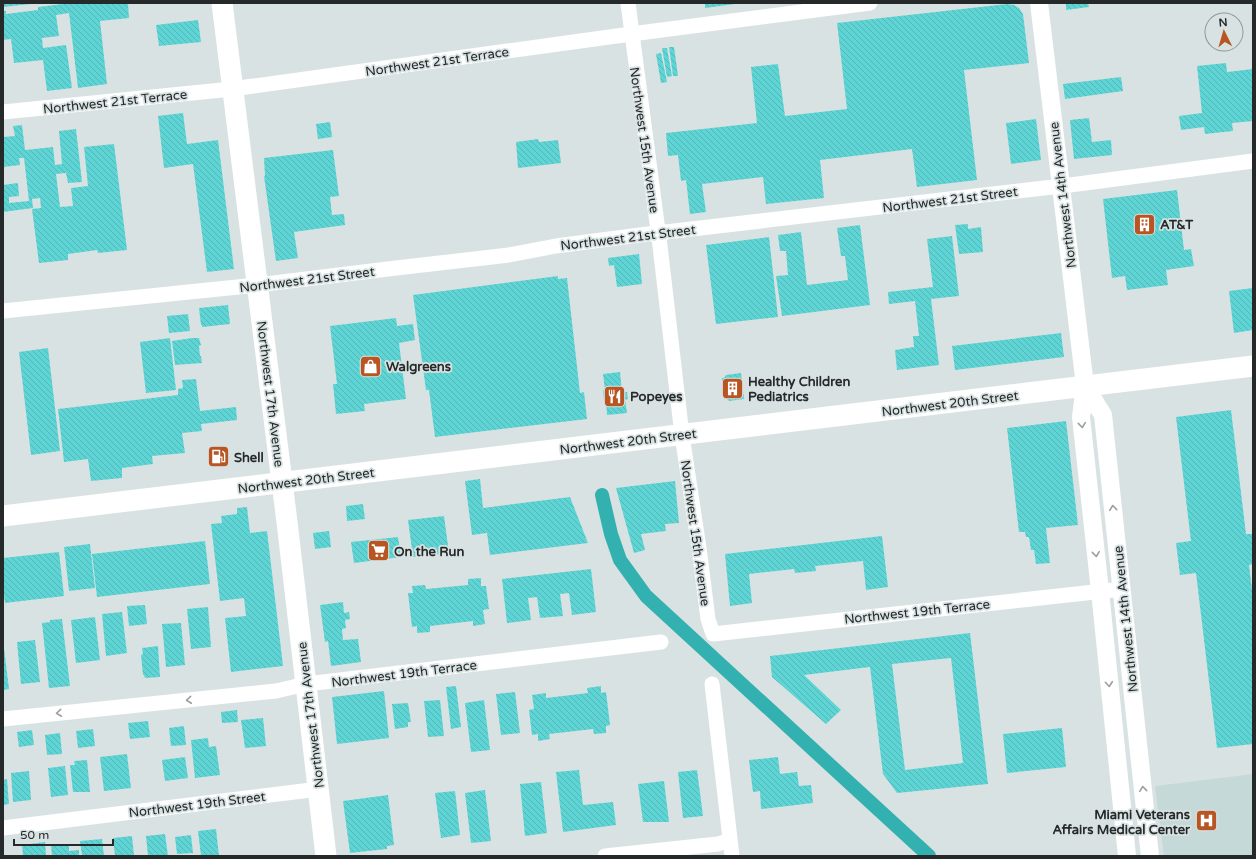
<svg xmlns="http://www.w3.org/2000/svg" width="1256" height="859" font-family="'Varela Round',sans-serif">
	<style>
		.built { fill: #c6d9d9 }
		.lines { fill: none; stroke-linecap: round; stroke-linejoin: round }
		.canal { stroke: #33b1b0; stroke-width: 14 }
		.building { fill: url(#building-back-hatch); fill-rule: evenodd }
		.minor { stroke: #fff; stroke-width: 15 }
		.tertiary { stroke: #fff; stroke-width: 18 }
		.secondary { stroke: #fff; stroke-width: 21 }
		.oneway { stroke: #9d9f9f }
		.labels { text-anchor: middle; stroke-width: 3.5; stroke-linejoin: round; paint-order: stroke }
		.street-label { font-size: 13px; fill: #252929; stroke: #d9e2e2 }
		.poi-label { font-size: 13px; font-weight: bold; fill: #252929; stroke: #d9e2e2; text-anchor: start }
	</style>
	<defs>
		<pattern id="building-back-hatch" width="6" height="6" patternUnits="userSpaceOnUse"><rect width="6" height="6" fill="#5ed5d4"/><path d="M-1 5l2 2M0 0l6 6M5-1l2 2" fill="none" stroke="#52b7b6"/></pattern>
	</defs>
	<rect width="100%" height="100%" fill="#d9e2e2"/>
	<path class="built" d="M1253,774V856H1164L1155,786Z"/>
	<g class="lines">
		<path class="canal" d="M602,495L611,534L620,560L646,596L929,856"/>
	</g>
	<path class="building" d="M3,3H31V4L3,7Z
		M71,3H128L129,18L100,21L107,84L78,88L69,13L56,15L59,36L42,38L43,48L66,45L72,88L47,91L43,60L14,63L11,39L3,40V11H6V14L38,10V7Z
		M705,3H735V4L705,8Z
		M1066,3H1088L1089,7L1066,10Z
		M1007,4L1014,5L1019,8L1023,14L1029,63L964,70L977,180L917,187L912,149L820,160L824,198L766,204L763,177L702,184L706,212L690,214L686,180L681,181L678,155L668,156L666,133L757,123L751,67L778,64L785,116L847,109L837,23Z
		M198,20L201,42L159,46L156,25Z
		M669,47H674L678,76H673Z
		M662,48H667L672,76L667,77Z
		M661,53L667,82L661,83L656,54Z
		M1226,63L1227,72L1253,69V121L1232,123L1233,131L1205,134L1204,127L1181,130L1179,116L1202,113L1197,66Z
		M1121,77L1123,91L1065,99L1063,84Z
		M183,113L187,144L218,140L234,269L207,272L193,164L164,168L158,116Z
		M1089,118L1092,142L1111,140L1112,155L1074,159L1070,120Z
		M1036,119L1041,160L1011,164L1006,123Z
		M330,122L332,137L318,139L316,124Z
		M22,125L25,150L53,147L55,165L62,164L59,131L76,129L82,182L68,183L66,173L56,174L60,207L73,206L71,188L88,186L84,147L114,144L127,250L98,253L97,250L68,254V260L39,263L32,209L41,208L40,198L32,199L33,208L3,212V185L18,183L19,196L9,197V203L29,201L24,158H19L20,165L3,167V137L15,136L13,126Z
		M538,139L539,142L558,140L561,163L518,168L516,142Z
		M333,150L339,196L330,197L332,215L344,214L345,225L294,232L298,258L276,261L264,176H265L264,158Z
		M1177,190L1184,250L1191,249L1194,266L1166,270L1168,285L1127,290L1125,276L1112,278L1103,199Z
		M968,224V229L981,227L983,252L959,254L955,225Z
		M860,225L870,305L782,316L776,276L788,275L786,251H780L778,235L801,232L807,285L848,280L845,256H841L837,228Z
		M952,236L959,296L931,299L939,365L897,370L895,350L914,347L913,336H919L915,301L889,304L888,292L933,287L927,239Z
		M769,237L778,317L716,324L706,245Z
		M639,254L642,284L617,287L614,265L609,266L608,258Z
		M558,276V279L567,278L580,393L584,392L587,419L435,437L429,390H426L413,295Z
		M1253,288V330L1234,333L1229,291Z
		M228,305L230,324L202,327V325H201L199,308Z
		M188,314L190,331L169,333L167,316Z
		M396,318L397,326L413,324L415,340L399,343L406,399L364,404L365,411L336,414L333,384H337L330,326Z
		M1061,333L1064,357L955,370L952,346Z
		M170,338L176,390L146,393L140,342Z
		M192,338H199L201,345L199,346L200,356H201L202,363L175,365L172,341Z
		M48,348L60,451L31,455L19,352Z
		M620,372L622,392H627L628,399L625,400L627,413L607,415L606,400L604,401L603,390H605L603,374Z
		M741,373L744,399L729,401L727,399H724L722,378H724L726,375Z
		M196,379L200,411L236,407L237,420L201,424L202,431L182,433L185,453L152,456L153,464L122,468V478L91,481L88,459L64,462L58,409L178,395V389L183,388L182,380Z
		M1231,410L1246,534H1253V564L1249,565L1253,598V744L1217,748L1196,573L1180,575L1176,543L1191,541L1176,417Z
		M1066,421L1078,525L1046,528L1050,563L1036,564L1034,550H1031L1029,537H1026L1025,532H1019L1007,428Z
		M225,449L226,463L211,464L209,450Z
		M480,479L483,508L570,497L588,543L490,555L487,533L472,535L465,481Z
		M675,481L679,523L665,524L666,531L641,534L645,550L634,553L616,488Z
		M363,504L365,519L347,521L346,506Z
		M247,507L250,533L267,531L283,666L231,672L225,618L246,616L244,598L220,601L211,524L222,523L221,516L237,514V508Z
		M444,516L449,553L413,557L408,520Z
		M329,531L331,547L315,549L313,533Z
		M882,536L888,587L866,590L863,561L815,566L816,571L795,573L794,569L749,574L752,603L730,606L725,554Z
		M398,537L401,557L354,563L351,542Z
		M205,541L210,584L97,597L92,554Z
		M90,544L95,588L69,591L64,547Z
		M59,552L64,596L5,603L4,595H3V558Z
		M591,569L596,612L572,615L569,593L560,594L563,616L540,618L537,597L528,598L531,620L507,623L502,579Z
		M481,578V586H486L489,609L483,610L485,624L473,626V621L430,626V632L417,633V626L412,627L408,593H413L412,586L425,585L426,589L468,585V579Z
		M343,602L344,613L349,612L350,619L345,620L346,628L342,629L343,640L358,639L361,662L331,666L328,641L325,642L320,605Z
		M145,605L147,624L129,626L127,606Z
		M208,607L211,647L191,649L187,609Z
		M122,612L127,653L106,656L102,614Z
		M95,617L100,660L76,663L71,620Z
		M62,619L70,686L49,688L42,623L50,622V620Z
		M181,623L185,665L166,667L162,624Z
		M970,633L988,784L897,793L883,774L870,667L804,675L841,710L826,724L772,677L770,656ZM951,658L963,763L905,770L892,664Z
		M35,640L40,682L21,684L17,642Z
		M158,646L160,677L145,678L144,675H143L141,655L143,654L142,648Z
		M3,648H4L9,689L3,690Z
		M456,686L461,727L451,729L446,687Z
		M601,686V693L606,692L610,725L606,726V733L594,734L593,729L549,734L550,739L538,741V734L532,735L529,710L534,709L532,695L546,693V698L588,693L587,688Z
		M384,691L389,738L337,744L332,697Z
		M515,692L520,733L501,735L496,694Z
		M440,700L444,736L428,737L424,701Z
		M484,700L490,750L471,752L465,703Z
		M408,703L411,722H408V727L395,729L392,704Z
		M237,710L238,722L222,723L221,712Z
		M263,718L266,746L245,748L241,720Z
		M148,721L150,737L130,739L128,723Z
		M184,726L186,745L171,746L169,728Z
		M1062,728L1066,767L1007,773L1003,734Z
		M93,729L95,746L78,748L76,731Z
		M32,730L34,745L19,747L17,732Z
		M60,733L62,754L47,755L45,735Z
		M208,738L209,747L216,746L220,775L195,778L191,740Z
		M127,754L131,788L104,791L100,757Z
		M185,757L188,778L165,781L162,760Z
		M778,757L780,774L797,772L799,786L811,785L813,803L761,809L760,791L753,792L749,760Z
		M87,760L90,792H73L70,765H75L74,761Z
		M65,766L68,795L51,797L48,768Z
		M579,770L583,805L613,802L616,825L563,832L556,772Z
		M697,770L703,816L683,818L678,772Z
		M29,771L31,800L13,802L11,773Z
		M7,779L9,804L3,805V780Z
		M664,781L669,822H643L638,784Z
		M541,782L547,833L525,836L520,784Z
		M485,790L491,841L471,843L465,793Z
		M455,791L460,835L441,838L435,793Z
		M388,795L394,845L387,846V849L350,853L343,801Z
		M216,829L219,856H201L198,831Z
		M165,834L168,856H148L146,836Z
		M191,835L193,853L177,854L175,837Z
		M132,836L134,856H115L113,838Z
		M102,839L104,856H82L80,841Z
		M45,842L46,856H23L22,845Z
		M69,844V851L79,850V856H52L51,845Z"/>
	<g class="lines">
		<path class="minor" d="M628,3L660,246L682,435L699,548L708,619L713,634L1122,589
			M3,112L232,89L631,34L870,3
			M3,311L257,285L396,268L509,255L556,246L640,235L1070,185L1253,161
			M712,684L732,856
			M3,719L276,691L306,684L661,642
			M3,828L319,789
			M605,856L718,844L730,840"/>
		<path class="tertiary" d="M1039,3L1085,386L1081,417L1100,591L1127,856
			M1085,386L1103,415L1150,856"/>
		<path class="secondary" d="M222,3L287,522L326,856
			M3,516L1253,366"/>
	</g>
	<defs><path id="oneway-chevron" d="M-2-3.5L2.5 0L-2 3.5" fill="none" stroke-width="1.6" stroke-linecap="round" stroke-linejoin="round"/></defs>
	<g class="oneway">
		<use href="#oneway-chevron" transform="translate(1082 425) rotate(84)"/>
		<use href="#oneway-chevron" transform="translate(1113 508) rotate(-96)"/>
		<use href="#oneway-chevron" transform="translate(1096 554) rotate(84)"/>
		<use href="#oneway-chevron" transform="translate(1109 684) rotate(85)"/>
		<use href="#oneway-chevron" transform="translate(189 700) rotate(174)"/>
		<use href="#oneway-chevron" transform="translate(59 713) rotate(174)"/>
		<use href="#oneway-chevron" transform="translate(1143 789) rotate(-96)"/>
	</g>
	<defs>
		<symbol id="building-square" viewBox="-11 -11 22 22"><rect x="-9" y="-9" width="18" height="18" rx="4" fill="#b95522" stroke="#d9e2e2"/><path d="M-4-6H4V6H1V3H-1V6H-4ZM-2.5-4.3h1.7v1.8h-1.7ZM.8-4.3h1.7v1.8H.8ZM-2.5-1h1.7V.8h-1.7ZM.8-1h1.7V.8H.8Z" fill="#fff"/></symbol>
		<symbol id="shop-square" viewBox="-11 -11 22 22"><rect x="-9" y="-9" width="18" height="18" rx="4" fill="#b95522" stroke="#d9e2e2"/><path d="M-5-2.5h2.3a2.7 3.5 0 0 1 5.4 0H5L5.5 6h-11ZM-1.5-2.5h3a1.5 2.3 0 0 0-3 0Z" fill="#fff"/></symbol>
		<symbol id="restaurant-square" viewBox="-11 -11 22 22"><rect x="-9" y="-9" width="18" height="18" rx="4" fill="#b95522" stroke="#d9e2e2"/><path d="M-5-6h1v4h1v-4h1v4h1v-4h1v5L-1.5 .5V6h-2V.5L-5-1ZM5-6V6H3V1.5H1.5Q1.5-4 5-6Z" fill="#fff"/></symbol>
		<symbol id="fuel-square" viewBox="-11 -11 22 22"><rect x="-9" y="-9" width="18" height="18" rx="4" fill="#b95522" stroke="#d9e2e2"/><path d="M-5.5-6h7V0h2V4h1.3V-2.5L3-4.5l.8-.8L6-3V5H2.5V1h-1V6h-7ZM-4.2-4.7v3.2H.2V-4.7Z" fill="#fff"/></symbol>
		<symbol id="supermarket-square" viewBox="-11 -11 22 22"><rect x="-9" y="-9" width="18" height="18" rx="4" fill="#b95522" stroke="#d9e2e2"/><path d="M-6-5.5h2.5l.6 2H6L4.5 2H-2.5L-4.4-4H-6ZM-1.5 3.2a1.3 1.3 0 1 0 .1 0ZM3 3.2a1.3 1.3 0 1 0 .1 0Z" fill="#fff"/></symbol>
		<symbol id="hospital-square" viewBox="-11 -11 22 22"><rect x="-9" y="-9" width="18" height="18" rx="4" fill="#b95522" stroke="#d9e2e2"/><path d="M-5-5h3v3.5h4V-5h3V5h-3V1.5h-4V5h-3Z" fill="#fff"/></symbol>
	</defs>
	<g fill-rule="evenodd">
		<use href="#building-square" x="1132" y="212" width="25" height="25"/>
		<use href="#shop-square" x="358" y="354" width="25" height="25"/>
		<use href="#building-square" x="720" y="376" width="25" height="25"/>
		<use href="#restaurant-square" x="602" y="384" width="25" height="25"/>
		<use href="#fuel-square" x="206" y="444" width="25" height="25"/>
		<use href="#supermarket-square" x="366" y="538" width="25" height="25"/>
		<use href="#hospital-square" x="1194" y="808" width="25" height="25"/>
	</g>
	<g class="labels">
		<g class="street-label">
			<text transform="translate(437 61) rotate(-8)" y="5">Northwest 21st Terrace</text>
			<text transform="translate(115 101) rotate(-6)" y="5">Northwest 21st Terrace</text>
			<text transform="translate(645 140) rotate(82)" y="5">Northwest 15th Avenue</text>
			<text transform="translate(1062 195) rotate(-97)" y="5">Northwest 14th Avenue</text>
			<text transform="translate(950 199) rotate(-7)" y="5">Northwest 21st Street</text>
			<text transform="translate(628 237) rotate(-7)" y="5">Northwest 21st Street</text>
			<text transform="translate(307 279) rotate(-7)" y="5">Northwest 21st Street</text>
			<text transform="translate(271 394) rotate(83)" y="5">Northwest 17th Avenue</text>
			<text transform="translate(950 403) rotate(-7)" y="5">Northwest 20th Street</text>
			<text transform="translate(628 441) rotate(-7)" y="5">Northwest 20th Street</text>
			<text transform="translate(306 480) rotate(-7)" y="5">Northwest 20th Street</text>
			<text transform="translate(696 533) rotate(82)" y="5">Northwest 15th Avenue</text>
			<text transform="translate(917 611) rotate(-6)" y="5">Northwest 19th Terrace</text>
			<text transform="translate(1125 619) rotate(-96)" y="5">Northwest 14th Avenue</text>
			<text transform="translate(404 673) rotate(-7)" y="5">Northwest 19th Terrace</text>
			<text transform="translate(310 715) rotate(-97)" y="5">Northwest 17th Avenue</text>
			<text transform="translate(197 804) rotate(-7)" y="5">Northwest 19th Street</text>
		</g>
		<g class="poi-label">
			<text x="1160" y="229">AT&amp;T</text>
			<text x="386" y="371">Walgreens</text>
			<text x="748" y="386">Healthy Children<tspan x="748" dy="15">Pediatrics</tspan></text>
			<text x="630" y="401">Popeyes</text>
			<text x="234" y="462">Shell</text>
			<text x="394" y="556">On the Run</text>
			<text x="1190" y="819" text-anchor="end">Miami Veterans<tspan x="1190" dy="15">Affairs Medical Center</tspan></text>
		</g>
	</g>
	<rect width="1256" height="859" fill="none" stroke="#252929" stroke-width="8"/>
	<g transform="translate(1224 32) rotate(355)"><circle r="19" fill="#d9e2e2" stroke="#919898"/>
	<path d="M0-3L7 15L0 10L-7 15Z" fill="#b95522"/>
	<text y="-6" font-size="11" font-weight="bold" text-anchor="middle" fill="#252929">N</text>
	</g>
	<path d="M14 839v6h99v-6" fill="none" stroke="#252929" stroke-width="2"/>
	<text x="20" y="839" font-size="12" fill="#252929" stroke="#d9e2e2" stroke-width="3" paint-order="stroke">50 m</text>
</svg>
